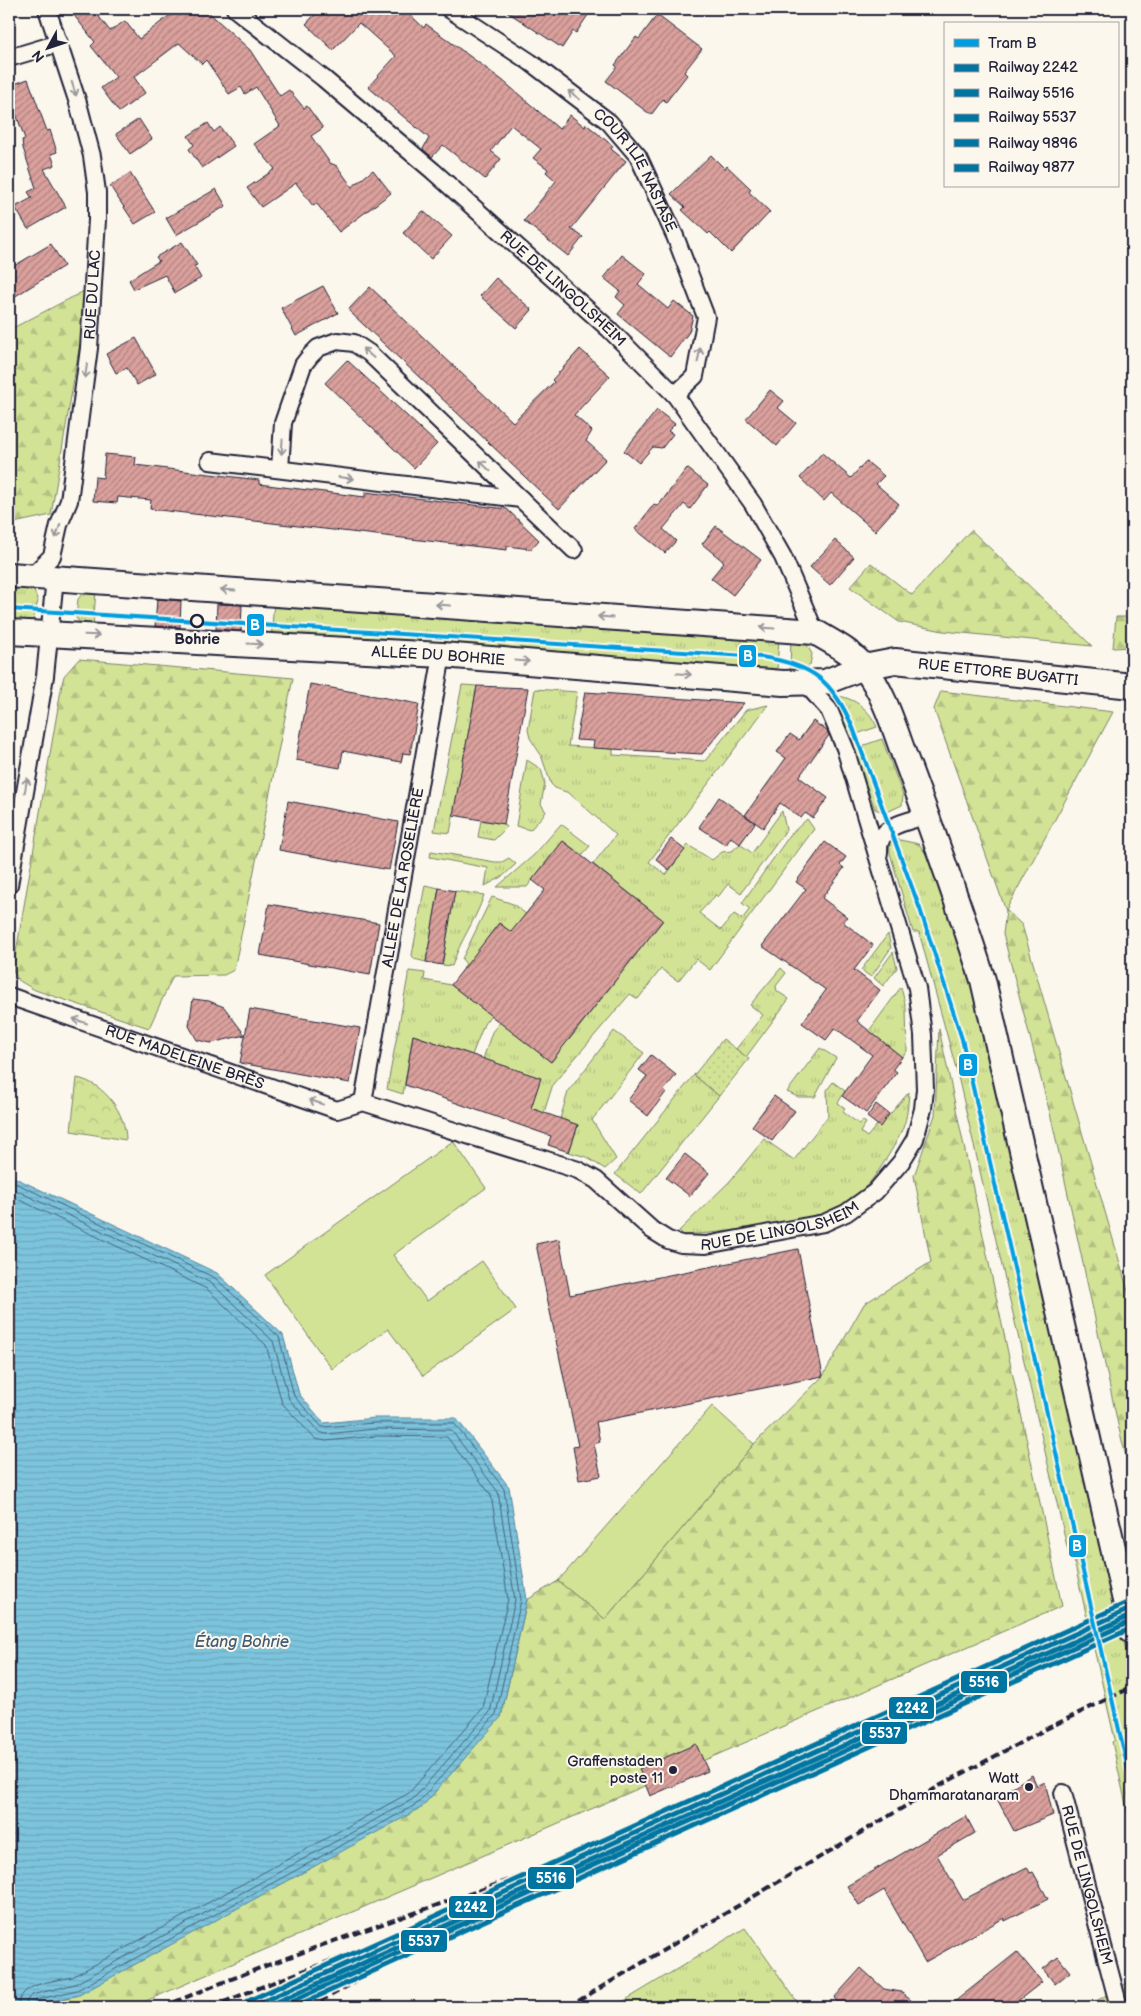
<svg xmlns="http://www.w3.org/2000/svg" width="1141" height="2016" font-family="'Balsamiq Sans',sans-serif">
	<style>
		.grass { fill: url(#grass-tufts); stroke: #7a8268 }
		.forest { fill: url(#forest-firs); stroke: #7a8268 }
		.park { fill: url(#park-crowns); stroke: #7a8268 }
		.garden { fill: url(#garden-dots); stroke: #7a8268 }
		.pitch { fill: #d2e396; stroke: #7a8268 }
		.water { fill: url(#water-rules); stroke: #58839c }
		.lines { fill: none; stroke-linecap: round; stroke-linejoin: round }
		.shore { stroke: #46637b; stroke-width: 1 }
		.building { fill: url(#building-hatch); stroke: #22223b }
		.minor-casing { stroke: #22223b; stroke-width: 20 }
		.secondary-casing { stroke: #22223b; stroke-width: 28 }
		.minor { stroke: #fbf7ec; stroke-width: 16 }
		.secondary { stroke: #fbf7ec; stroke-width: 24 }
		.rail { stroke: #22223b; stroke-width: 4; stroke-dasharray: 8 4; stroke-linecap: butt }
		.rail-1-casing { stroke: #fbf7ec; stroke-width: 9 }
		.rail-2-casing { stroke: #fbf7ec; stroke-width: 9 }
		.rail-3-casing { stroke: #fbf7ec; stroke-width: 9 }
		.rail-4-casing { stroke: #fbf7ec; stroke-width: 9 }
		.rail-5-casing { stroke: #fbf7ec; stroke-width: 9 }
		.rail-1 { stroke: #0075a1; stroke-width: 5 }
		.rail-2 { stroke: #0075a1; stroke-width: 5 }
		.rail-3 { stroke: #0075a1; stroke-width: 5 }
		.rail-4 { stroke: #0075a1; stroke-width: 5 }
		.rail-5 { stroke: #0075a1; stroke-width: 5 }
		.tram-1-casing { stroke: #fbf7ec; stroke-width: 8 }
		.tram-1 { stroke: #009ee0; stroke-width: 4 }
		.oneway { stroke: #99979c }
		.stop-dot { fill: #fbf7ec; stroke: #22223b; stroke-width: 2.5 }
		.poi-dot { fill: #22223b; stroke: #fbf7ec; stroke-width: 2 }
		.labels { text-anchor: middle; stroke-width: 4; stroke-linejoin: round; paint-order: stroke }
		.street-label { font-size: 15px; fill: #22223b; stroke: #fbf7ec }
		.stop-label { font-size: 15px; font-weight: bold; fill: #22223b; stroke: #fbf7ec }
		.poi-label { font-size: 15px; fill: #22223b; stroke: #fbf7ec; text-anchor: end }
		.water-label { font-size: 16px; font-style: italic; fill: #425b73; stroke: #fbf7ec }
		.line-badge { stroke: #fbf7ec; stroke-width: 2 }
		.badge-label { font-size: 14px; text-anchor: middle; font-weight: bold; fill: #fff }
	</style>
	<defs>
		<pattern id="grass-tufts" width="24" height="20" patternUnits="userSpaceOnUse" patternTransform="scale(1.25)"><rect width="24" height="20" fill="#d2e396"/><path d="M3 7l-1-3M5 7V3M7 7l1-3M15 17l-1-3M17 17v-4M19 17l1-3" fill="none" stroke="#b4c282"/></pattern>
		<pattern id="forest-firs" width="22" height="20" patternUnits="userSpaceOnUse" patternTransform="scale(1.25)"><rect width="22" height="20" fill="#d2e396"/><path d="M5 1l3.5 6h-7zM16 11l3.5 6h-7z" fill="#b4c282"/></pattern>
		<pattern id="park-crowns" width="20" height="18" patternUnits="userSpaceOnUse" patternTransform="scale(1.25)"><rect width="20" height="18" fill="#d2e396"/><path d="M2 6a3 3 0 1 1 6 0M12 15a3 3 0 1 1 6 0" fill="none" stroke="#b4c282"/></pattern>
		<pattern id="garden-dots" width="8" height="8" patternUnits="userSpaceOnUse" patternTransform="scale(1.25)"><rect width="8" height="8" fill="#d2e396"/><path d="M2 2h.1M6 6h.1" fill="none" stroke="#b4c282" stroke-width="1.8" stroke-linecap="round"/></pattern>
		<pattern id="water-rules" width="6" height="5" patternUnits="userSpaceOnUse" patternTransform="scale(1.25)"><rect width="6" height="5" fill="#7cc4dc"/><path d="M0 2.5h6" fill="none" stroke="#6ba8be"/></pattern>
		<pattern id="building-hatch" width="6" height="6" patternUnits="userSpaceOnUse" patternTransform="scale(1.25)"><rect width="6" height="6" fill="#daa09c"/><path d="M-1 1l2-2M0 6l6-6M5 7l2-2" fill="none" stroke="#b08280"/></pattern>
	</defs>
	<rect width="100%" height="100%" fill="#fbf7ec"/>
	<filter id="ink" filterUnits="userSpaceOnUse"><feTurbulence type="fractalNoise" baseFrequency=".02" numOctaves="2"/><feDisplacementMap in="SourceGraphic" scale="10" xChannelSelector="R" yChannelSelector="G"/><feConvolveMatrix kernelMatrix="1 2 1 2 8 2 1 2 1" color-interpolation-filters="sRGB"/></filter>
	<g filter="url(#ink)">
		<path class="grass" d="M9,587L28,588L34,591L38,601L33,620L29,622H9Z
			M96,591L93,627L82,625L76,618L78,599L84,592Z
			M274,602L779,636L777,671L271,639Z
			M791,638L807,645L812,654L810,665L801,671H790Z
			M462,685L477,686L450,833L434,831Z
			M535,689L577,692L568,746L613,749V755L705,761L746,710L768,705L649,862L666,875L688,845L712,860L722,852L732,851L740,844L752,853L782,811L786,830L741,893L728,884L718,897L716,895L699,913L721,930L734,914L742,919L750,909L742,903L790,835L807,819L814,829L710,970L696,959L678,981L661,969L638,999L630,994L553,1084L538,1131L525,1126L540,1079L483,1059L492,1032L500,1022L551,1062L559,1052L529,1029L539,1017L569,1040L663,920L593,864L616,835L569,793L555,788L551,784L541,755L530,738L528,730Z
			M830,695C852,696 868,707 877,727L848,737L837,708Z
			M882,739L903,795L902,805L885,813L875,809L853,749Z
			M527,760L541,769L545,783L541,804L546,812L530,830L516,826Z
			M481,820L504,824L507,827L494,840L478,837Z
			M561,824L590,846L582,855L563,841L527,887H497L534,855Z
			M895,839L919,844L926,854L946,906L984,1028L1132,1677V1832L1112,1742L1115,1740L1073,1557L1069,1555L957,1072L919,932H913L890,853L889,842Z
			M431,851L495,862H502L509,858L516,864L502,877L485,886L488,868L430,857Z
			M425,885L439,888L426,962L414,959L412,955Z
			M455,891L484,895C476,920 460,940 452,966L442,965Z
			M492,897L513,904L544,928L548,960L499,923L469,963L489,987L463,967L466,964L462,959Z
			M888,934L891,948L871,977L861,970Z
			M893,952L897,968L883,986L874,978Z
			M781,968L786,973L776,986L777,991L789,999L746,1057L736,1049L763,1015L750,1005Z
			M409,971L425,973L424,980L451,985L491,1015L484,1024L472,1055L413,1035L403,1094L387,1089Z
			M901,987L906,1008L907,1051L902,1057L869,1031Z
			M614,1031L644,1053L592,1120L616,1159L605,1169L586,1157L569,1152L578,1125L560,1119L568,1092Z
			M820,1048L836,1058L815,1097H798L787,1092Z
			M694,1075L719,1096L641,1194L615,1174Z
			M833,1082L845,1091L838,1103L845,1108L843,1112L859,1124L863,1121L866,1123L860,1132L867,1137L877,1125L880,1126L909,1092C907,1124 904,1129 888,1156C877,1174 866,1190 848,1202C816,1225 725,1232 684,1235L679,1231L730,1181L764,1139L794,1160L828,1116L827,1090Z
			M745,1928L801,2007H614Z"/>
		<path class="forest" d="M84,291L81,337L51,515L9,524V330Z
			M971,530L1092,646L943,631L899,622L850,587L871,563L912,595Z
			M1116,617H1132V647L1113,648Z
			M79,659L293,678L234,970L224,975L173,976L149,1028L35,990L18,980L13,970L62,684L64,676Z
			M941,691L1113,712L1006,910L1022,925L1132,1305V1480L1119,1429L1052,1121L1003,934L1006,911L934,709Z
			M939,1029L1062,1606L132,2007H28L79,1995L501,1717L527,1600L558,1581L605,1619L754,1444L823,1376L864,1304L931,1262L914,1176L935,1115Z
			M1132,1980V2007H1086Z"/>
		<path class="park" d="M77,1078C104,1083 126,1113 126,1140L71,1131Z"/>
		<path class="garden" d="M723,1039L749,1059L719,1096L694,1075Z"/>
		<path class="pitch" d="M453,1141L486,1188L393,1255L427,1301L482,1261L516,1309L423,1376L388,1329L332,1369L265,1275Z
			M712,1406L754,1444L605,1619L558,1581Z"/>
		<path class="water" d="M9,1175L217,1273L283,1335L299,1394L324,1423L375,1418H456L509,1487L527,1600L501,1717L421,1808L79,1995L28,2007H9Z"/>
		<g class="lines">
			<path class="shore" d="M9,1180L215,1278L279,1337L294,1396L322,1427L375,1423H454L504,1489L521,1600L496,1714L417,1804L77,1990L36,2000L32,2007
				M9,1187L211,1283L273,1341L289,1399L319,1432L326,1434L375,1429L451,1430L498,1492L515,1600L490,1712L413,1799L75,1984L32,1995L27,2000L26,2007
				M9,1195L207,1289L266,1345L282,1403L315,1439L326,1441L376,1436L447,1437L491,1495L508,1599L483,1708L409,1793L72,1977C53,1982 19,1982 18,2007"/>
		</g>
		<path class="building" d="M69,9H93L110,31L125,21L139,39L178,9H205L250,50L280,96L289,90L304,108L307,106L323,128L311,136L330,163L337,166L352,187L373,170L391,193L339,232L317,204L313,206L296,183L261,207L247,188L275,169L254,144L280,126L256,87L245,94L241,87L229,94L206,60L202,64L179,43L134,77L145,93L119,112L101,88L116,77L91,46L95,42Z
			M320,9H404L424,28L426,24L502,80L559,129L570,115L585,127L586,124L613,146L611,149L626,161L571,229L583,237L568,256L524,221L556,181L546,172L548,169L533,158L541,149L511,125L491,151L501,159L485,179L443,145L432,157L423,149L429,138L368,87L396,56L359,23L333,50L306,24Z
			M503,9H592L576,33L573,31L562,48Z
			M657,15L702,49L684,72L687,75L666,102L663,99L651,115L606,81L617,67L615,65L636,37L639,39Z
			M28,79L47,131L50,130L57,152L51,154L55,165L44,169L66,207L28,229L15,207L32,198L28,192L36,188L23,148L22,140L25,139L9,94V86Z
			M139,119L152,139L130,154L116,134Z
			M208,123L214,132L220,127L234,146L202,168L189,149L194,145L188,136Z
			M711,155L725,169L727,166L751,189L749,192L770,212L731,253L710,232L708,234L682,210L685,207L671,194Z
			M130,173L155,212L135,224L110,186Z
			M216,189L226,206L176,235L166,218Z
			M423,211L452,236L431,259L403,233Z
			M182,242L197,265L194,266L201,278L175,293L165,275L134,289L129,280L159,261L156,257Z
			M51,244L64,266L9,300V269Z
			M622,255L646,274L638,284L668,309L674,301L693,316L689,332L670,357L618,314L625,305L616,297L620,291L604,278Z
			M496,278L532,310L516,328L480,296Z
			M323,286L338,313L296,336L281,308Z
			M370,287L513,422L554,382L552,380L580,349L610,376L574,415L592,431L586,441L606,459L559,509L348,310Z
			M136,338L156,374L137,385L127,368L116,373L106,354Z
			M347,360L437,444L414,468L325,383Z
			M770,390L784,401L778,408L796,423L777,446L746,419Z
			M657,410L675,424L668,431L673,434L662,448L653,447L639,463L624,451Z
			M822,453L851,478L866,461L884,476L876,484L899,504L875,531L831,493L824,501L800,478Z
			M105,454L136,457L135,465L259,480V484L365,497V492L507,509L539,540L531,549L507,546V550L150,509L151,500L118,497L117,503L93,501L95,477L103,478Z
			M687,468L708,485L690,509L684,504L663,529L676,541L665,553L635,529L654,504L658,506Z
			M716,526L761,560L733,595L711,578L724,562L702,544Z
			M835,540L854,557L830,585L810,567Z
			M157,599L181,601L180,627L155,626Z
			M217,604L242,605L241,631L216,629Z
			M310,684L419,704L410,754L403,753L401,762L343,751L340,768L296,760Z
			M477,686L528,688L504,824L453,815Z
			M585,692L717,701L744,703L702,754L593,748L594,741L576,740Z
			M813,721L827,731L829,735L799,777L828,798L813,818L805,813L801,818L780,803L763,828L745,815L786,758L777,752L790,734L799,740Z
			M719,797L755,823L740,844L731,837L726,845L699,827Z
			M288,801L398,822L389,870L279,850Z
			M671,839L685,850L669,870L656,859Z
			M563,841L663,920L551,1062L451,985L499,923L511,932L545,890L532,880Z
			M825,842L846,857L840,865L844,868L822,898L847,917L843,922L873,945L854,970L880,990L857,1021L902,1057L893,1069L897,1072L866,1113L842,1096L872,1055L835,1028L826,1040L802,1023L826,990L762,946L806,889L796,882Z
			M439,888L455,891L442,965L426,962Z
			M269,904L379,923L370,975L260,955Z
			M193,999L209,1001L224,1007L245,1035L211,1043L197,1040L189,1026Z
			M250,1009L360,1028L350,1083L240,1063Z
			M413,1035L541,1078L531,1108L578,1125L569,1152L548,1145L551,1136L405,1085Z
			M651,1055L676,1075L664,1090L666,1092L648,1116L628,1100L647,1076L639,1070Z
			M774,1096L795,1111L772,1141L752,1126Z
			M876,1104L889,1114L880,1127L867,1117Z
			M685,1154L709,1173L690,1196L666,1178Z
			M559,1239L570,1295L798,1249L823,1376L596,1422L600,1442L594,1444L601,1476L579,1480L573,1447L578,1446L536,1244Z
			M696,1744L708,1771L650,1796L639,1769Z
			M1032,1775L1037,1786L1045,1782L1053,1815L1014,1831L996,1797Z
			M966,1816L975,1833L937,1855L963,1900L1027,1867L1030,1873L1033,1872L1048,1899L1005,1921L1004,1918L925,1962L884,1890L859,1905L847,1886Z
			M1017,1952L1042,1982L1010,2007H948Z
			M1058,1957L1070,1972L1055,1984L1043,1969Z
			M861,1968L884,1989L901,1992L919,2007H843L834,1998Z"/>
		<g class="lines">
			<defs>
				<g id="minor">
					<path id="s1" d="M235,9L323,78L433,171L609,329L675,395L753,504L783,557L815,632"/>
					<path id="s2" d="M449,9L530,62L609,122L638,156L675,236L706,317L695,376L675,395"/>
					<path d="M9,58L59,43"/>
					<path d="M210,461L521,499"/>
					<path d="M280,469L283,423L303,365L310,356L318,348L337,341L354,343L369,353L574,550"/>
					<path id="s3" d="M31,577L52,556L59,525L69,501L89,348L97,220V192L92,156L78,103L47,9"/>
					<path d="M879,853C877,825 905,822 926,816"/>
					<path d="M9,885L45,676L55,578"/>
					<path id="s4" d="M9,996L337,1110L363,1102"/>
					<path id="s5" d="M363,1102L578,1170L596,1180L652,1230L668,1240L681,1244L706,1245L824,1223L846,1213L875,1192L901,1162L915,1139L923,1109L925,1089L923,1035L917,988L845,748L829,710L806,684"/>
					<path id="s6" d="M363,1102L442,655"/>
					<path id="s7" d="M1063,1793L1119,2007"/>
				</g>
				<g id="secondary">
					<path d="M9,575L815,632C832,642 852,652 864,667C886,695 896,735 909,768C935,838 960,908 983,980L1132,1631"/>
					<path id="s8" d="M9,632L442,655L783,683L825,682L864,667L895,661L1132,686"/>
				</g>
			</defs>
			<use href="#minor" class="minor-casing"/>
			<use href="#secondary" class="secondary-casing"/>
			<use href="#minor" class="minor"/>
			<use href="#secondary" class="secondary"/>
			<path class="rail" d="M163,2007C330,1935 507,1888 674,1816
				M212,2007C302,1969 395,1939 485,1901
				M310,2007L446,1932L491,1912
				M568,2007L941,1785L1046,1729L1132,1687"/>
			<defs>
				<path id="rail-1" d="M251,2007L1132,1608"/>
				<path id="rail-2" d="M266,2007L1132,1615"/>
				<path id="rail-3" d="M279,2007L1132,1621"/>
				<path id="rail-4" d="M248,2001L1129,1602"/>
				<path id="rail-5" d="M294,2007L1132,1628"/>
			</defs>
			<use href="#rail-1" class="rail-1-casing"/>
			<use href="#rail-2" class="rail-2-casing"/>
			<use href="#rail-3" class="rail-3-casing"/>
			<use href="#rail-4" class="rail-4-casing"/>
			<use href="#rail-5" class="rail-5-casing"/>
			<use href="#rail-1" class="rail-1"/>
			<use href="#rail-2" class="rail-2"/>
			<use href="#rail-3" class="rail-3"/>
			<use href="#rail-4" class="rail-4"/>
			<use href="#rail-5" class="rail-5"/>
			<defs>
				<path id="tram-1" d="M9,609L762,657C813,665 833,681 853,728L920,909L962,1039L1132,1787"/>
			</defs>
			<use href="#tram-1" class="tram-1-casing"/>
			<use href="#tram-1" class="tram-1"/>
		</g>
		<defs><path id="oneway-shaft" d="M-6 0H5M1.5-3L5.5 0L1.5 3" fill="none" stroke-width="1.6" stroke-linecap="round" stroke-linejoin="round" transform="scale(1.25)"/></defs>
		<g class="oneway">
			<use href="#oneway-shaft" transform="translate(74 89) rotate(72)"/>
			<use href="#oneway-shaft" transform="translate(574 95) rotate(-143)"/>
			<use href="#oneway-shaft" transform="translate(368 353) rotate(-139)"/>
			<use href="#oneway-shaft" transform="translate(699 355) rotate(-80)"/>
			<use href="#oneway-shaft" transform="translate(86 371) rotate(98)"/>
			<use href="#oneway-shaft" transform="translate(282 447) rotate(94)"/>
			<use href="#oneway-shaft" transform="translate(485 466) rotate(-136)"/>
			<use href="#oneway-shaft" transform="translate(346 478) rotate(7)"/>
			<use href="#oneway-shaft" transform="translate(58 531) rotate(108)"/>
			<use href="#oneway-shaft" transform="translate(228 590) rotate(-176)"/>
			<use href="#oneway-shaft" transform="translate(443 605) rotate(-176)"/>
			<use href="#oneway-shaft" transform="translate(605 617) rotate(-176)"/>
			<use href="#oneway-shaft" transform="translate(767 628) rotate(-176)"/>
			<use href="#oneway-shaft" transform="translate(92 635) rotate(2)"/>
			<use href="#oneway-shaft" transform="translate(255 644) rotate(3)"/>
			<use href="#oneway-shaft" transform="translate(522 661) rotate(4)"/>
			<use href="#oneway-shaft" transform="translate(684 674) rotate(5)"/>
			<use href="#oneway-shaft" transform="translate(26 785) rotate(-80)"/>
			<use href="#oneway-shaft" transform="translate(80 1021) rotate(-161)"/>
			<use href="#oneway-shaft" transform="translate(316 1102) rotate(-161)"/>
		</g>
	</g>
	<circle class="stop-dot" cx="197" cy="621" r="6"/>
	<g class="poi-dot">
		<circle cx="673" cy="1770" r="5"/>
		<circle cx="1029" cy="1787" r="5"/>
	</g>
	<g class="labels">
		<g class="street-label">
			<text dy="5" stroke="none"><textPath href="#s2" startOffset="251">COUR ILIE NASTASE</textPath></text>
			<text dy="5" stroke="none"><textPath href="#s1" startOffset="431">RUE DE LINGOLSHEIM</textPath></text>
			<text dy="5" stroke="none"><textPath href="#s3" startOffset="295">RUE DU LAC</textPath></text>
			<text dy="5" stroke="none"><textPath href="#s8" startOffset="430">ALLÉE DU BOHRIE</textPath></text>
			<text dy="5" stroke="none"><textPath href="#s8" startOffset="995">RUE ETTORE BUGATTI</textPath></text>
			<text dy="5" stroke="none"><textPath href="#s6" startOffset="228">ALLÉE DE LA ROSELIÈRE</textPath></text>
			<text dy="5" stroke="none"><textPath href="#s4" startOffset="186">RUE MADELEINE BRÈS</textPath></text>
			<text dy="5" stroke="none"><textPath href="#s5" startOffset="455">RUE DE LINGOLSHEIM</textPath></text>
			<text dy="5" stroke="none"><textPath href="#s7" startOffset="95">RUE DE LINGOLSHEIM</textPath></text>
		</g>
		<g class="stop-label">
			<text x="197" y="644">Bohrie</text>
		</g>
		<g class="poi-label">
			<text x="663" y="1766">Graffenstaden<tspan x="663" dy="17">poste 11</tspan></text>
			<text x="1019" y="1783">Watt<tspan x="1019" dy="17">Dhammaratanaram</tspan></text>
		</g>
		<g class="water-label">
			<text x="242" y="1647">Étang Bohrie</text>
		</g>
	</g>
	<g class="line-badge">
		<rect x="246" y="613" width="19" height="24" rx="5" fill="#009ee0"/>
		<rect x="738" y="644" width="19" height="24" rx="5" fill="#009ee0"/>
		<rect x="958" y="1053" width="20" height="24" rx="5" fill="#009ee0"/>
		<rect x="1068" y="1534" width="19" height="24" rx="5" fill="#009ee0"/>
		<rect x="960" y="1670" width="48" height="24" rx="5" fill="#0075a1"/>
		<rect x="888" y="1696" width="47" height="24" rx="5" fill="#0075a1"/>
		<rect x="861" y="1721" width="47" height="24" rx="5" fill="#0075a1"/>
		<rect x="527" y="1866" width="48" height="24" rx="5" fill="#0075a1"/>
		<rect x="448" y="1895" width="47" height="24" rx="5" fill="#0075a1"/>
		<rect x="400" y="1929" width="48" height="24" rx="5" fill="#0075a1"/>
	</g>
	<g class="badge-label">
		<text x="255" y="630">B</text>
		<text x="748" y="661">B</text>
		<text x="968" y="1070">B</text>
		<text x="1077" y="1551">B</text>
		<text x="984" y="1687">5516</text>
		<text x="912" y="1713">2242</text>
		<text x="885" y="1738">5537</text>
		<text x="551" y="1883">5516</text>
		<text x="471" y="1912">2242</text>
		<text x="424" y="1946">5537</text>
	</g>
	<rect width="1141" height="2016" fill="none" stroke="#fbf7ec" stroke-width="30"/>
	<rect x="15" y="15" width="1111" height="1986" fill="none" stroke="#22223b" stroke-width="2" filter="url(#ink)"/>
	<rect x="944" y="22" width="175" height="165" fill="#fbf7ec" stroke="#a4a2a5"/>
	<rect x="954" y="39" width="25" height="8" fill="#009ee0" stroke="#a4a2a5"/>
	<text x="988" y="48" font-size="15" fill="#22223b">Tram B</text>
	<rect x="954" y="64" width="25" height="8" fill="#0075a1" stroke="#a4a2a5"/>
	<text x="988" y="72" font-size="15" fill="#22223b">Railway 2242</text>
	<rect x="954" y="89" width="25" height="8" fill="#0075a1" stroke="#a4a2a5"/>
	<text x="988" y="98" font-size="15" fill="#22223b">Railway 5516</text>
	<rect x="954" y="114" width="25" height="8" fill="#0075a1" stroke="#a4a2a5"/>
	<text x="988" y="122" font-size="15" fill="#22223b">Railway 5537</text>
	<rect x="954" y="139" width="25" height="8" fill="#0075a1" stroke="#a4a2a5"/>
	<text x="988" y="148" font-size="15" fill="#22223b">Railway 9896</text>
	<rect x="954" y="164" width="25" height="8" fill="#0075a1" stroke="#a4a2a5"/>
	<text x="988" y="172" font-size="15" fill="#22223b">Railway 9877</text>
	<g transform="translate(48 48) rotate(230)" stroke="#fbf7ec" stroke-width="4" paint-order="stroke">
	<path d="M0-4L9 19L0 12L-9 19Z" fill="#22223b"/>
	<text y="-8" font-size="14" font-weight="bold" text-anchor="middle" fill="#22223b">N</text>
	</g>
</svg>
